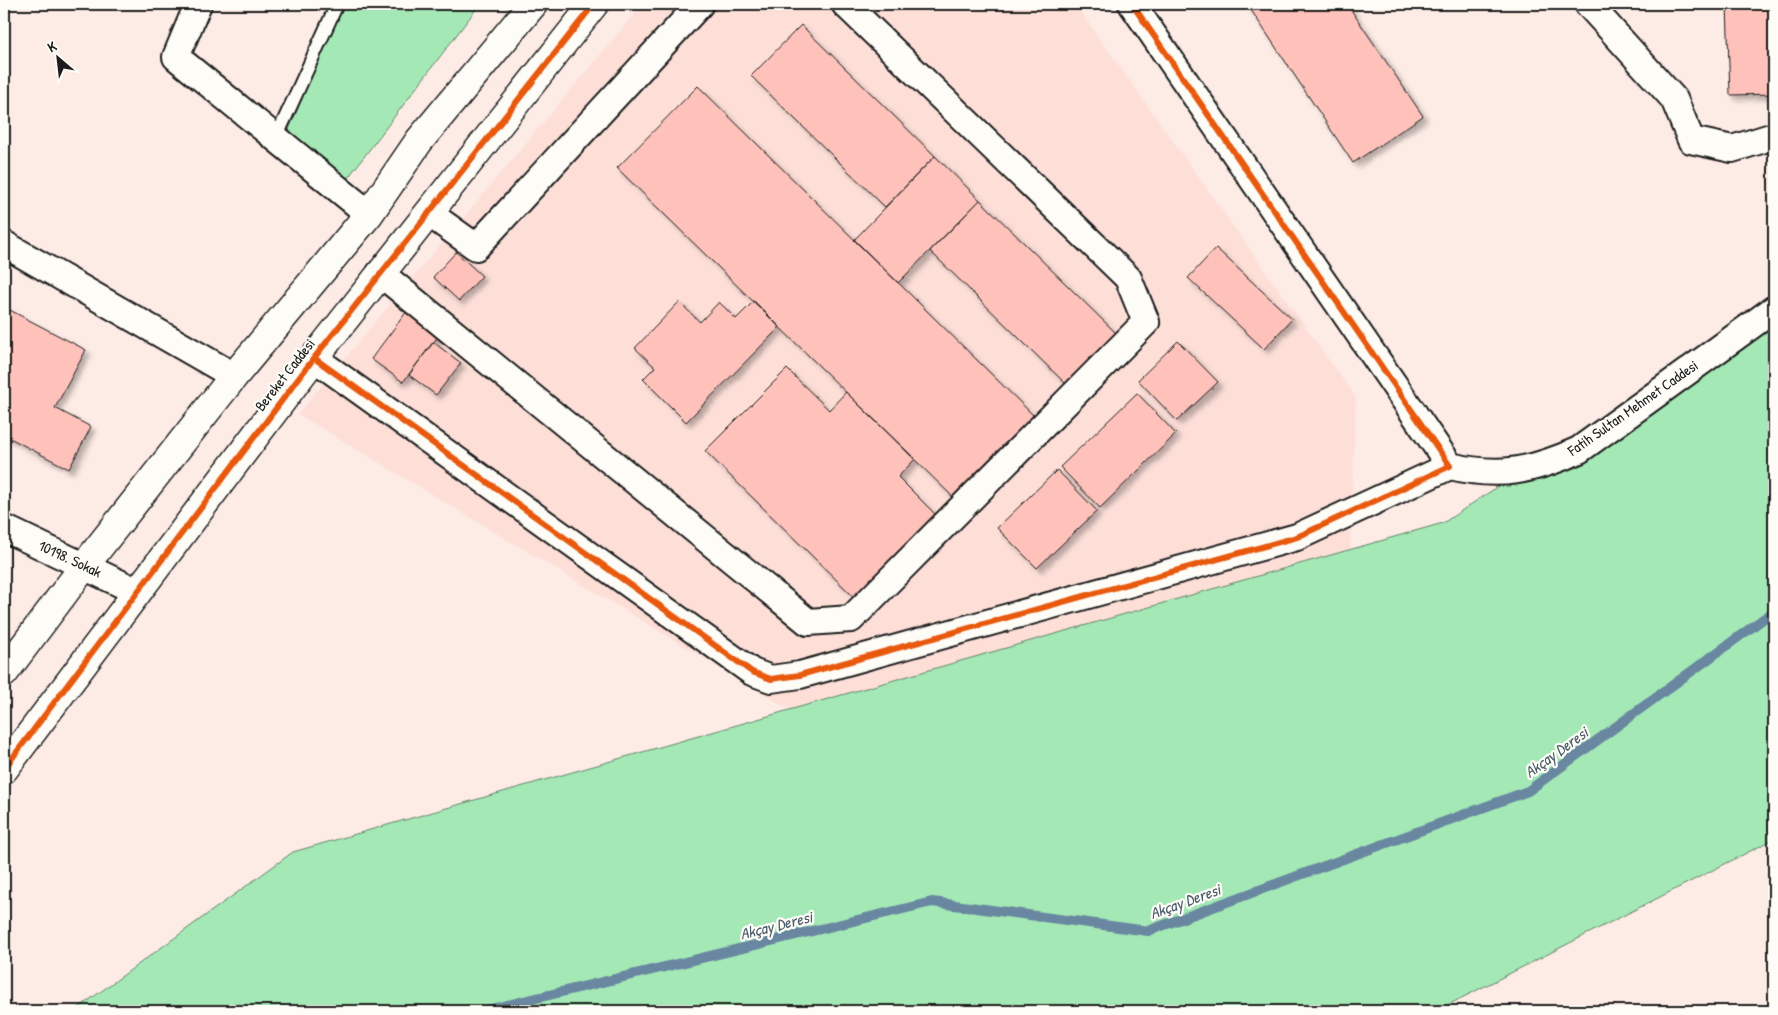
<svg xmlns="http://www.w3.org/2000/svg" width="1778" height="1015" font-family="'Patrick Hand',sans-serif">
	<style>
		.built { fill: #fddfd8 }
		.green { fill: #a4e9b5; stroke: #608268 }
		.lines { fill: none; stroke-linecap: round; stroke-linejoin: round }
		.stream { stroke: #6987a1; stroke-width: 10 }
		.building { fill: #fec2bb; stroke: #1c1c1c; filter: url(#shadow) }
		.lane-casing { stroke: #1c1c1c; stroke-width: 16 }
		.street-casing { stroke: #1c1c1c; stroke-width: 30 }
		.secondary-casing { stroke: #1c1c1c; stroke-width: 31 }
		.lane { stroke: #fdfcf7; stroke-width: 12 }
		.street { stroke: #fdfcf7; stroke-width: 26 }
		.secondary { stroke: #fdfcf7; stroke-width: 28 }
		.cycleway-casing { stroke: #fdfcf7; stroke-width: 9 }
		.cycleway { stroke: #e8590c; stroke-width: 6 }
		.labels { text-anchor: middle; stroke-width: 4.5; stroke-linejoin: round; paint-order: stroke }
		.street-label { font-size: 15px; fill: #1c1c1c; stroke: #fdfcf7 }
		.water-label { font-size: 16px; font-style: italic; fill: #495b6a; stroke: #fdfcf7 }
	</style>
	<defs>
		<filter id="shadow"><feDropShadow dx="4.5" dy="4.5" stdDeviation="2.5" flood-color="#0004"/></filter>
	</defs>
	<rect width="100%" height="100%" fill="#fdebe5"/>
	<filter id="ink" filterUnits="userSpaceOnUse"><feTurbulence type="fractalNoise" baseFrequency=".02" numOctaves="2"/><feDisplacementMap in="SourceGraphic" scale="10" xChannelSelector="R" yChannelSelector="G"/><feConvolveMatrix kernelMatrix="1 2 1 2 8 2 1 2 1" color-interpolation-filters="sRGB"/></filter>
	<g filter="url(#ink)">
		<path class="built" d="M643,4H1075L1356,398L1350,550L819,727L298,414Z"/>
		<path class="green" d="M342,4H480L344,183L287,134Z
			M1774,303V839L1436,1011H74L293,852L1443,523Z"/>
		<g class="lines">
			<path class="stream" d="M483,1011L932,902L1148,931L1528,791L1774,611"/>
		</g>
		<path class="building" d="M1247,4H1347L1423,116L1353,163Z
			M1727,4H1774V94L1730,95Z
			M801,25L935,156L885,207L751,76Z
			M698,86L1037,419L957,501L617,168Z
			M935,156L980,200L898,283L854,240Z
			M980,200L1119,336L1069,387L930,251Z
			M1216,248L1292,319L1264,349L1188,278Z
			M456,252L482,276L459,301L433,277Z
			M754,301L780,327L686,422L643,379L655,367L635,348L679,302L700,322L719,302L736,319Z
			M4,307L86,350L55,408L91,427L69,469L4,435Z
			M407,311L439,335L403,382L371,359Z
			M1178,341L1218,382L1177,421L1138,380Z
			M433,342L461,363L436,395L409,375Z
			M787,369L829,410L846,392L915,459L898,477L939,518L858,601L705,451Z
			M1137,393L1176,434L1100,508L1060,467Z
			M1057,470L1097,511L1037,568L997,528Z"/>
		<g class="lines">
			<defs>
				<path id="lane" d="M276,138L337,4"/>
				<path id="street" d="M198,4L176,57L369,214
					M1588,4L1674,99L1691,140L1732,149L1774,136
					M430,214L476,247L700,4
					M4,244L234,376
					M380,273L808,622L851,619L1146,322L1128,278L845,4
					M314,358L752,672L771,679L800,675L1297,537L1450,466L1132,4
					M1450,466C1500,478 1532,471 1579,450L1774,309
					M4,528L136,591"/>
				<path id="secondary" d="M4,673L85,565L234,376L369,214L419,141L533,4
					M4,769L314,358L594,4"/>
			</defs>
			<use href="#lane" class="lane-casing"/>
			<use href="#street" class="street-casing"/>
			<use href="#secondary" class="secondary-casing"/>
			<use href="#lane" class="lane"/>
			<use href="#street" class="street"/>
			<use href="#secondary" class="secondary"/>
			<defs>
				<path id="cycleway" d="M314,358L752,672L771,679L800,675L1297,537L1450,466L1132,4
					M4,769L314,358L594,4"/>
			</defs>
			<use href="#cycleway" class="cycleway-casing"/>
			<use href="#cycleway" class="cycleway"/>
		</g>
	</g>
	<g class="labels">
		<g class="street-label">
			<text transform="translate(285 375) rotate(-52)" y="5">Bereket Caddesi</text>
			<text transform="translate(1633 408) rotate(-35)" y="5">Fatih Sultan Mehmet Caddesi</text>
			<text transform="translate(70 559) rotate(25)" y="5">10198. Sokak</text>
		</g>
		<g class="water-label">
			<text transform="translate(1556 752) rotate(-36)" y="6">Akçay Deresi</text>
			<text transform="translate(1185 901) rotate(-20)" y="6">Akçay Deresi</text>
			<text transform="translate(776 925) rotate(-14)" y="6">Akçay Deresi</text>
		</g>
	</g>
	<rect width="1778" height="1015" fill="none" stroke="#fdfcf7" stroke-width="20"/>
	<rect x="10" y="10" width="1758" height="995" fill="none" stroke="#1c1c1c" stroke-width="2" filter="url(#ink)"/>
	<g transform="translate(58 58) rotate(332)" stroke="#fdfcf7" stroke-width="4" paint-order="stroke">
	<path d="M0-4L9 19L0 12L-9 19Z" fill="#1c1c1c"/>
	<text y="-8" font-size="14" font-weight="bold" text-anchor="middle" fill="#1c1c1c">K</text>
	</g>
</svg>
